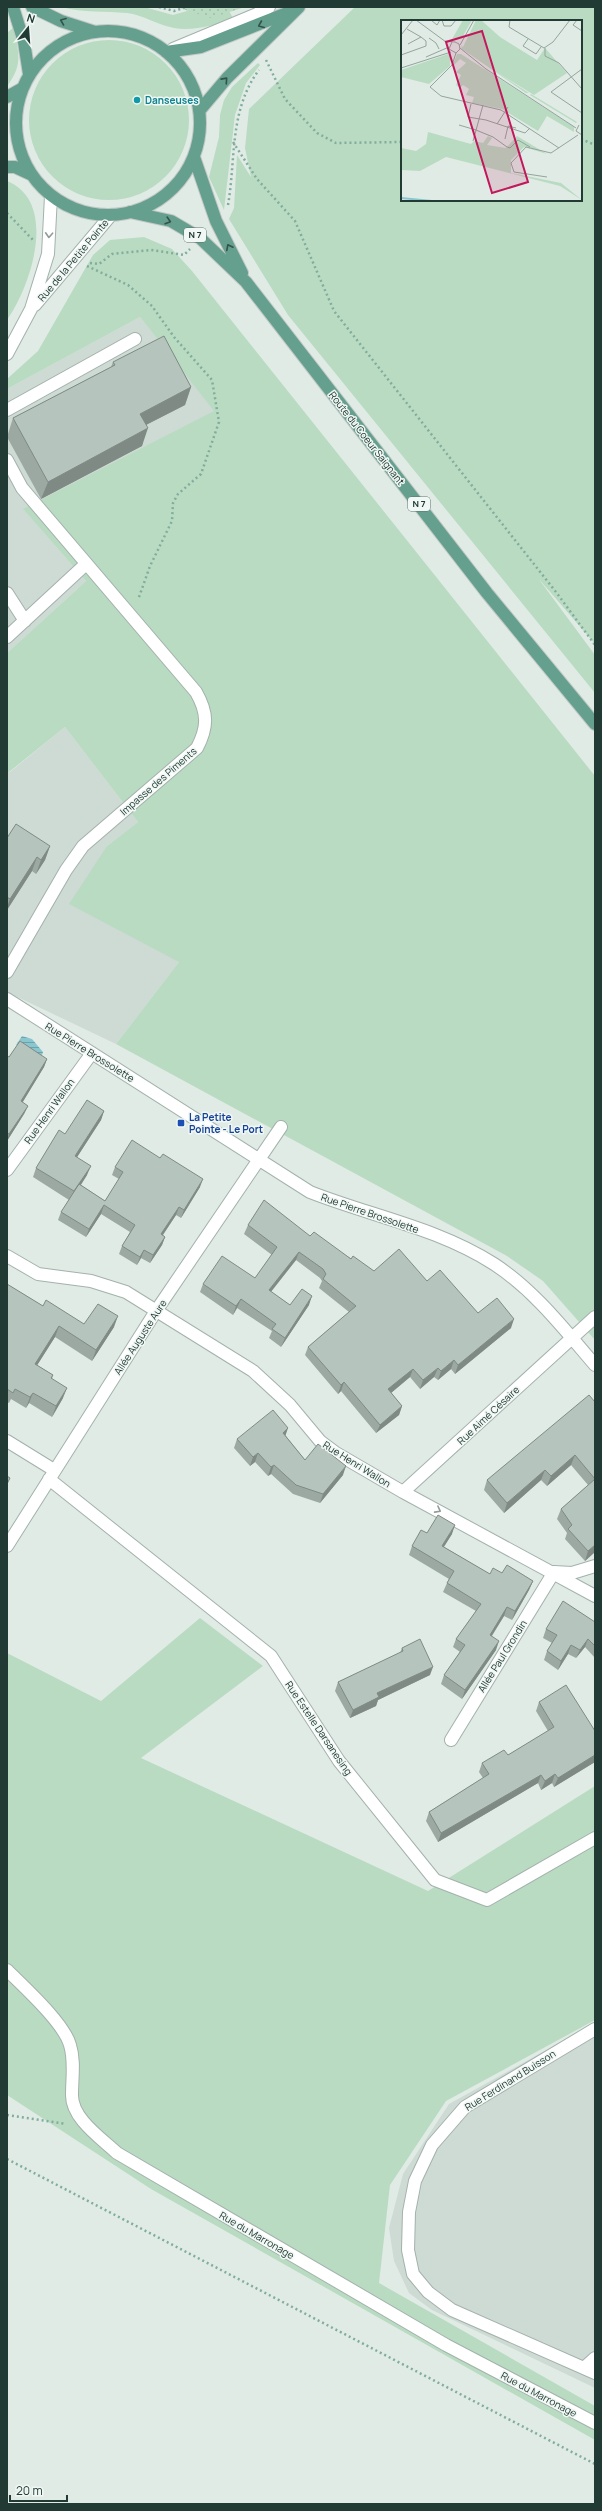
<svg xmlns="http://www.w3.org/2000/svg" width="602" height="2511" font-family="Manrope,sans-serif">
	<style>
		.built { fill: #cedad4 }
		.grass { fill: #b9dbc1; fill-rule: evenodd }
		.park { fill: url(#park-dots) }
		.water { fill: url(#water-rules) }
		.lines { fill: none; stroke-linecap: round; stroke-linejoin: round }
		.minor-casing { stroke: #a3b2ac; stroke-width: 14 }
		.major-casing { stroke: #c1c8c6; stroke-width: 14 }
		.path { stroke: #81ad9e; stroke-width: 2.5; stroke-dasharray: 2 3; stroke-linecap: butt }
		.minor { stroke: #fff; stroke-width: 12 }
		.major { stroke: #659f8e; stroke-width: 12 }
		.wall { fill: #9ca9a3 }
		.shaded-wall { fill: #7f8a85 }
		.building { fill: #b5c5be; stroke: #7f8a85 }
		.oneway { stroke: #32534a }
		.oneway2 { stroke: #909c99 }
		.culture-dot { fill: #0f9aa8; stroke: #f0f7f4; stroke-width: 1.5 }
		.transit-dot { fill: #1a4fb4; stroke: #f0f7f4; stroke-width: 1.5 }
		.labels { text-anchor: middle; stroke-width: 3; stroke-linejoin: round; paint-order: stroke }
		.shield { fill: #f0f7f4; stroke: #5f736d; stroke-width: 1 }
		.shield-label { font-size: 9px; font-weight: bold; fill: #213a33 }
		.culture-label { font-size: 10px; font-weight: bold; fill: #0d838f; stroke: #f0f7f4; text-anchor: start }
		.street-label { font-size: 10px; fill: #213a33; stroke: #f0f7f4 }
		.transit-label { font-size: 10px; font-weight: bold; fill: #164399; stroke: #f0f7f4; text-anchor: start }
		.inset-river { fill: none; stroke: #89c6cf; stroke-width: 2 }
		.inset-road { fill: none; stroke: #94a49e; stroke-width: 1 }
		.view { fill: #c2185b; fill-opacity: 0.15; stroke: #c2185b; stroke-width: 2 }
		.inset-edge { fill: none; stroke: #213a33; stroke-width: 2 }
	</style>
	<defs>
		<pattern id="park-dots" width="8" height="8" patternUnits="userSpaceOnUse"><rect width="8" height="8" fill="#b9dbc1"/><path d="M2 2h.1M6 6h.1" fill="none" stroke="#9fbda6" stroke-width="1.8" stroke-linecap="round"/></pattern>
		<pattern id="water-rules" width="6" height="5" patternUnits="userSpaceOnUse"><rect width="6" height="5" fill="#89c6cf"/><path d="M0 2.5h6" fill="none" stroke="#70a2a9"/></pattern>
	</defs>
	<rect width="100%" height="100%" fill="#e0ebe5"/>
	<path class="built" d="M140,317L215,411L24,510L86,581L7,653V389Z
		M65,727L138,822L107,846L179,962L116,1044L7,992V770L10,772Z
		M595,2023V2388L432,2310L409,2293L394,2261L389,2228L403,2174L449,2104Z"/>
	<path class="grass" d="M62,7H144L173,15L194,9L227,7L234,20C215,24 194,32 174,28C158,25 143,15 127,13C105,11 83,13 62,7Z
		M355,7H595V644L538,578L595,655V693L288,315L229,219L234,208L237,155L251,177L245,148L249,109ZM402,21H581V200H402Z
		M14,27C18,52 24,64 7,86V33Z
		M29 120a80 80 0 1 1 160 0a80 80 0 1 1-160 0Z
		M258,63L260,65L246,83L235,115L224,210L209,177L219,137L220,115L224,100L232,87Z
		M7,181C59,202 31,286 7,320Z
		M144,237L172,249L192,271L595,776V1340L543,1281L507,1256L116,1044L179,962L69,904L107,846L138,822L65,727L9,772L7,770V653L86,581L23,509L214,411L140,317L7,389V379L38,351L93,255L110,240Z
		M200,1618L263,1666L141,1758L428,1891L595,1786V2020L446,2101L390,2185L379,2283L595,2406V2440L151,2189L7,2095V1653L101,1701Z"/>
	<path class="park" d="M176,7H245L211,18Z"/>
	<path class="water" d="M22,1036L32,1039L43,1052L41,1058L16,1045Z"/>
	<g class="lines">
		<defs>
			<path id="minor" d="M173,49L257,14L269,7
				M35,305L111,215
				M7,354L31,309L48,254L51,196
				M7,410L135,339
				M7,460L22,488L196,692C208,713 208,727 197,748L83,846L66,870L7,972
				M7,593L25,621
				M7,637L86,564
				M7,999L310,1192C371,1216 438,1228 494,1264C534,1290 564,1329 595,1365
				M7,1170L92,1053
				M7,1256L38,1274L91,1281L126,1292L253,1371L290,1405L320,1441L336,1453L403,1492L595,1596
				M7,1441L54,1470
				M49,1479L271,1656L339,1761L435,1880L487,1900L595,1838
				M403,1492L595,1317
				M7,1546L156,1311L281,1127
				M451,1740L554,1572L572,1573L595,1566
				M7,1970C24,1987 64,2023 70,2045C75,2061 72,2078 72,2094C71,2118 101,2138 117,2153L446,2345L595,2423
				M595,2029L465,2107L432,2145L415,2181L409,2212L408,2250L413,2274L428,2292L452,2310L595,2373
				M584,2368L595,2358"/>
			<path id="major" d="M13,7L24,42L29,74
				M32,7L61,21L95,32
				M16 123a92 92 0 1 1 184 0a92 92 0 1 1-184 0Z
				M166,52L201,47L292,11
				M7,97L23,88
				M200,110L227,78L299,7
				M194,157L216,221L242,273
				M7,167H15L30,174
				M130,212L171,221L200,238L246,282L487,593L595,724"/>
		</defs>
		<use href="#minor" class="minor-casing"/>
		<use href="#major" class="major-casing"/>
		<path class="path" d="M159,7L174,11L186,7
			M266,60L285,99L317,133L336,143L402,142
			M581,139L595,145
			M233,142L257,179L295,221L334,311L556,592L595,645
			M228,205C236,159 229,110 259,70
			M7,213L33,240
			M90,263L99,264L112,254L151,250L184,255L190,249
			M87,266L128,285L152,306L174,337L212,380L219,422L201,474L178,494L173,503L172,521L150,566L138,600
			M7,2115L66,2124
			M7,2159L595,2464"/>
		<use href="#minor" class="minor"/>
		<use href="#major" class="major"/>
	</g>
	<path class="wall" d="M113,362L191,387L185,405L146,425L142,446L41,499L7,437L13,418L111,367Z
		M7,838L50,846L45,860L36,874L32,871L7,910Z
		M7,1056L9,1057L47,1059L44,1067L22,1102L28,1106L24,1114L7,1141Z
		M104,1111L101,1120L77,1157L87,1175L81,1185L105,1201L119,1179L112,1175L115,1167L200,1187L181,1218L176,1215L163,1235L165,1237L162,1245L150,1263L141,1258L137,1265L119,1254L122,1246L130,1232L101,1214L86,1237L58,1220L61,1212L69,1200L33,1177L36,1168Z
		M248,1225L310,1236L374,1271L427,1281L478,1313L511,1328L455,1374L451,1369L438,1380L434,1377L420,1389L410,1377L391,1393L402,1406L399,1415L376,1433L341,1391L338,1394L305,1355L308,1347L349,1312L319,1288L322,1281L320,1278L296,1260L271,1292L290,1305H309L281,1347L269,1338L272,1331L237,1308L233,1315L200,1292L203,1284L255,1278L272,1255L244,1234Z
		M7,1284L43,1306L84,1324L114,1327L92,1361L55,1337L37,1365L53,1375L52,1379L63,1398L52,1417L29,1403L26,1408L11,1399L9,1403L7,1402Z
		M595,1402V1552L585,1561L565,1539L567,1533L557,1519L561,1509L588,1485L571,1465L547,1486L541,1480L504,1513L484,1490L487,1480Z
		M286,1436L305,1460L343,1475L320,1503L293,1494L271,1474L268,1476L255,1462L250,1466L234,1448L237,1439Z
		M427,1533L452,1534L444,1547L490,1574L502,1573L533,1581L529,1590L512,1620L504,1616L492,1636L496,1650L462,1699L441,1684L444,1675L460,1652L453,1647L456,1639L476,1611L443,1592L447,1583L449,1579L409,1555L412,1546Z
		M595,1622V1658L585,1647L576,1658L568,1654L558,1670L544,1660L547,1651L552,1643L543,1638L546,1629Z
		M402,1648L430,1675L378,1700L376,1706L350,1718L335,1691L338,1682L400,1653Z
		M539,1702L595,1731V1762L554,1787L552,1783L541,1790L538,1783L438,1842L426,1821L429,1812L483,1778L479,1772L482,1763L508,1755L548,1731L536,1711Z"/>
	<path class="shaded-wall" d="M191,387L185,405L134,431L140,414Z
		M148,428L142,446L41,499L48,482Z
		M50,846L45,860L36,874L41,860Z
		M37,857L32,871L7,910V907L10,899Z
		M47,1059L44,1067L18,1110L21,1101Z
		M28,1106L24,1114L7,1141L9,1134Z
		M104,1111L101,1120L72,1165L75,1156Z
		M91,1166L87,1175L70,1201L74,1191Z
		M203,1179L200,1187L181,1218L184,1210Z
		M104,1205L101,1214L86,1237L89,1229Z
		M179,1207L176,1215L158,1242L161,1234Z
		M165,1237L162,1245L150,1263L153,1255Z
		M144,1250L141,1258L137,1265L140,1257Z
		M299,1252L296,1260L265,1299L269,1290Z
		M312,1296L309,1305L281,1347L285,1338Z
		M241,1299L237,1308L233,1315L236,1306Z
		M118,1316L114,1327L92,1361L96,1350Z
		M514,1319L511,1328L455,1374L458,1365Z
		M59,1326L55,1337L31,1375L35,1364Z
		M454,1360L451,1369L438,1380L441,1371Z
		M438,1368L434,1377L420,1389L423,1380Z
		M413,1369L410,1377L385,1398L388,1389Z
		M344,1382L341,1391L338,1394L341,1385Z
		M67,1388L63,1398L52,1417L56,1406Z
		M33,1393L29,1403L26,1408L30,1397Z
		M402,1406L399,1415L376,1433L380,1425Z
		M288,1428L285,1437L283,1433Z
		M258,1453L255,1462L250,1466L253,1457Z
		M575,1455L571,1465L547,1486L551,1476Z
		M274,1465L271,1474L268,1476L271,1467Z
		M346,1466L343,1475L320,1503L323,1494Z
		M545,1470L541,1480L504,1513L507,1503Z
		M455,1525L452,1534L439,1554L442,1546Z
		M595,1545V1552L585,1561L588,1551Z
		M533,1581L529,1590L512,1620L515,1611Z
		M507,1607L504,1616L487,1643L490,1635Z
		M588,1639L585,1647L576,1658L580,1650Z
		M499,1641L496,1650L462,1699L465,1690Z
		M571,1645L568,1654L558,1670L561,1661Z
		M433,1667L430,1675L378,1700L376,1706L350,1718L353,1710L377,1693Z
		M595,1755V1762L554,1787L558,1778Z
		M555,1774L552,1783L541,1790L545,1781Z
		M541,1775L538,1783L438,1842L441,1833Z"/>
	<path class="building" d="M164,336L191,387L140,414L148,428L48,482L13,418L115,365L113,362Z
		M16,824L50,846L41,860L37,857L10,899L7,897V838Z
		M20,1041L47,1059L21,1101L28,1106L9,1134L7,1133V1056L9,1057Z
		M87,1100L104,1111L75,1156L91,1166L74,1191L36,1168L59,1130L65,1134Z
		M132,1140L160,1158L163,1154L203,1179L184,1210L179,1207L161,1234L165,1237L153,1255L144,1250L140,1257L122,1246L135,1225L104,1205L89,1229L61,1212L79,1184L105,1201L123,1172L115,1167Z
		M264,1200L310,1236L314,1232L351,1259L353,1256L374,1271L399,1249L427,1281L440,1270L478,1313L497,1298L514,1319L458,1365L454,1360L441,1371L438,1368L423,1380L413,1369L388,1389L402,1406L380,1425L344,1382L341,1385L308,1347L356,1306L323,1279L326,1274L323,1269L299,1252L269,1290L290,1305L302,1289L312,1296L285,1338L272,1329L276,1324L241,1299L236,1306L203,1284L222,1256L255,1278L277,1247L248,1225Z
		M7,1284L43,1306L46,1300L84,1324L98,1304L118,1316L96,1350L59,1326L35,1364L53,1375L51,1378L67,1388L56,1406L33,1393L30,1397L15,1389L13,1393L7,1389Z
		M589,1395L595,1402V1545L588,1551L568,1529L572,1525L561,1509L595,1479L575,1455L551,1476L545,1470L507,1503L487,1480Z
		M273,1410L288,1428L283,1433L305,1460L318,1444L346,1466L323,1494L296,1485L274,1465L271,1467L258,1453L253,1457L237,1439Z
		M7,1476L10,1478L7,1484Z
		M438,1515L455,1525L442,1546L490,1574L493,1568L502,1573L507,1565L533,1581L515,1611L507,1607L490,1635L499,1641L465,1690L444,1675L465,1645L456,1639L481,1604L447,1583L454,1571L412,1546L421,1530L427,1533Z
		M563,1601L595,1622V1646L588,1639L580,1650L571,1645L561,1661L547,1651L557,1635L546,1629Z
		M420,1639L433,1667L377,1693L379,1697L353,1710L338,1682L403,1651L402,1648Z
		M566,1685L595,1731V1755L558,1778L555,1774L545,1781L541,1775L441,1833L429,1812L489,1774L482,1763L504,1750L508,1755L554,1727L539,1702Z"/>
	<defs><path id="oneway-chevron" d="M-2-3.5L2.5 0L-2 3.5" fill="none" stroke-width="1.6" stroke-linecap="round" stroke-linejoin="round"/></defs>
	<g class="oneway">
		<use href="#oneway-chevron" transform="translate(63 21) rotate(-159)"/>
		<use href="#oneway-chevron" transform="translate(261 25) rotate(157)"/>
		<use href="#oneway-chevron" transform="translate(225 80) rotate(-48)"/>
		<use href="#oneway-chevron" transform="translate(168 221) rotate(17)"/>
		<use href="#oneway-chevron" transform="translate(229 247) rotate(-117)"/>
	</g>
	<g class="oneway2">
		<use href="#oneway-chevron" transform="translate(49 235) rotate(93)"/>
		<use href="#oneway-chevron" transform="translate(438 1510) rotate(28)"/>
	</g>
	<circle class="culture-dot" cx="137" cy="100" r="4"/>
	<rect class="transit-dot" x="177" y="1119" width="8" height="8" rx="2"/>
	<g class="labels">
		<g class="shield">
			<rect x="184" y="228" width="22" height="14" rx="3"/>
			<rect x="408" y="497" width="22" height="14" rx="3"/>
		</g>
		<g class="shield-label">
			<text x="195" y="238">N 7</text>
			<text x="419" y="507">N 7</text>
		</g>
		<g class="culture-label">
			<text x="145" y="104">Danseuses</text>
		</g>
		<g class="street-label">
			<text transform="translate(73 260) rotate(-50)" y="4">Rue de la Petite Pointe</text>
			<text transform="translate(367 438) rotate(52)" y="4">Route du Coeur Saignant</text>
			<text transform="translate(158 781) rotate(-41)" y="4">Impasse des Piments</text>
			<text transform="translate(90 1052) rotate(32)" y="4">Rue Pierre Brossolette</text>
			<text transform="translate(49 1111) rotate(-54)" y="4">Rue Henri Wallon</text>
			<text transform="translate(370 1213) rotate(19)" y="4">Rue Pierre Brossolette</text>
			<text transform="translate(140 1337) rotate(-57)" y="4">Allée Auguste Aure</text>
			<text transform="translate(488 1415) rotate(-43)" y="4">Rue Aimé Césaire</text>
			<text transform="translate(357 1464) rotate(32)" y="4">Rue Henri Wallon</text>
			<text transform="translate(502 1656) rotate(-58)" y="4">Allée Paul Grondin</text>
			<text transform="translate(319 1728) rotate(56)" y="4">Rue Estelle Darsanesing</text>
			<text transform="translate(510 2080) rotate(-32)" y="4">Rue Ferdinand Buisson</text>
			<text transform="translate(257 2235) rotate(30)" y="4">Rue du Marronage</text>
			<text transform="translate(539 2394) rotate(28)" y="4">Rue du Marronage</text>
		</g>
		<g class="transit-label">
			<text x="189" y="1121">La Petite<tspan x="189" dy="12">Pointe - Le Port</tspan></text>
		</g>
	</g>
	<g transform="translate(401 20)">
		<rect width="181" height="181" fill="#e0ebe5"/>
		<path d="M75,0H80L99,17L136,40L144,28L166,53L133,75L94,51L128,73H125L61,29L60,25L62,27ZM50,33L49,46L28,64L0,57V50ZM56,34H60L158,97L173,107V112L146,96L137,111L101,89L71,83L73,77L65,75L68,69L62,65L59,68L55,65L60,55L55,52L65,43L59,39L51,47ZM130,74L176,102L175,103L129,75ZM27,112L70,124L73,121L82,123L87,116L91,118L86,125L105,128L116,116L146,134L123,127L110,140V153L160,163L181,180L159,166L45,137L19,151L0,150V128L15,131L25,124Z" fill="#b9dbc1"/>
		<path d="M62,0H71L62,16L51,19Z" fill="#b9dbc1"/>
		<path class="inset-river" d="M0,178L31,181"/>
		<path class="inset-road" d="M15,0L45,22M30,0L36,5L39,0M41,0L43,6H50L55,0M109,0L108,7L143,28L152,22L169,0M176,0L172,5L181,11M0,15L12,0M28,18L35,23L38,29M127,19L122,26L135,34L140,27M44,21L54,22L58,24L59,29L55,33L48,29L51,22M7,24L20,17M59,25L73,0M59,28L85,49L175,108M144,28V36L158,43L181,69M55,33L51,45L29,67L40,76L100,90L158,128M0,35L25,26V21L20,17L6,9M25,37L48,27M0,48L50,32M181,49L150,72L181,93M70,84L67,97L85,100L124,113L129,108M96,104L107,87M58,105L75,110M178,105L175,111L181,115M75,110L92,117L106,127L109,128L117,120L129,127M104,119L107,106L115,108M72,121L82,85M146,157L113,152L110,143L125,127L150,133L177,115"/>
		<path class="view" d="M81,11L127,162L91,173L45,22Z"/>
		<rect width="181" height="181" class="inset-edge"/>
	</g>
	<rect width="602" height="2511" fill="none" stroke="#213a33" stroke-width="16"/>
	<g transform="translate(28 28) rotate(17)" stroke="#f0f7f4" stroke-width="3" paint-order="stroke">
	<path d="M0-3L7 15L0 10L-7 15Z" fill="#213a33"/>
	<text y="-6" font-size="11" font-weight="bold" text-anchor="middle" fill="#213a33">N</text>
	</g>
	<path d="M10 2495v6h57v-6" fill="none" stroke="#213a33" stroke-width="2"/>
	<text x="16" y="2495" font-size="12" fill="#213a33" stroke="#f0f7f4" stroke-width="3" paint-order="stroke">20 m</text>
</svg>
